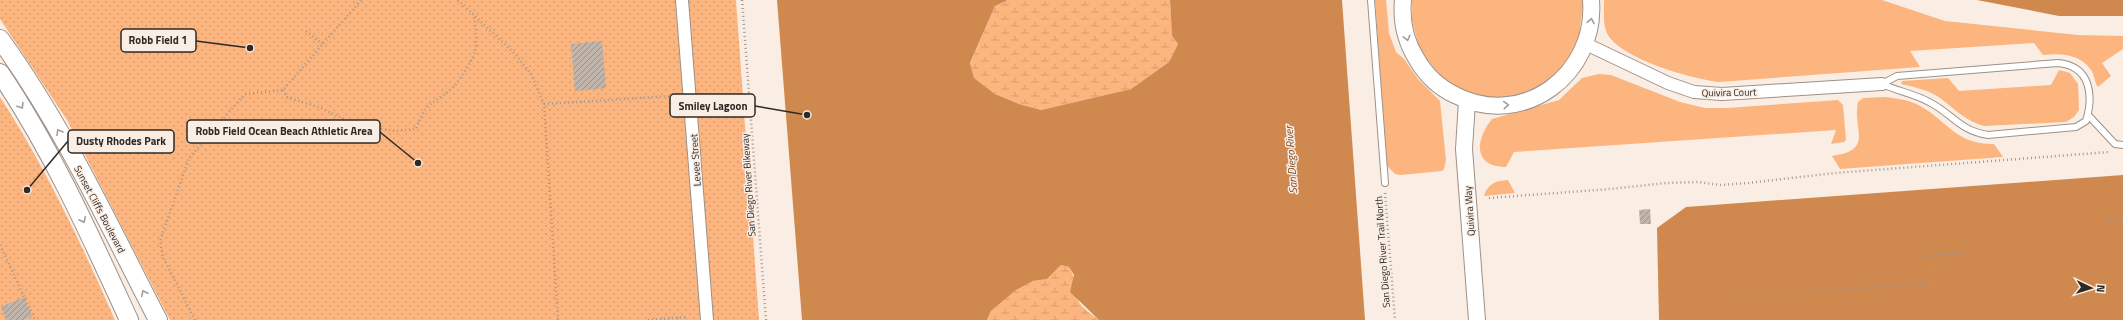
<svg xmlns="http://www.w3.org/2000/svg" width="2123" height="320" font-family="'Titillium Web',sans-serif">
	<style>
		.grass { fill: #fcb57e }
		.wetland { fill: url(#wetland-marsh) }
		.park { fill: url(#park-dots) }
		.water { fill: #cf894f }
		.building { fill: url(#building-hatch) }
		.lines { fill: none; stroke-linecap: round; stroke-linejoin: round }
		.service-casing { stroke: #9d9188; stroke-width: 8 }
		.minor-casing { stroke: #9d9188; stroke-width: 14 }
		.tertiary-casing { stroke: #9d9188; stroke-width: 18 }
		.secondary-casing { stroke: #9d9188; stroke-width: 20 }
		.path { stroke: #a29892; stroke-width: 2.5; stroke-dasharray: 1 3; stroke-linecap: butt }
		.service { stroke: #fff; stroke-width: 6 }
		.minor { stroke: #fff; stroke-width: 12 }
		.tertiary { stroke: #fff; stroke-width: 16 }
		.secondary { stroke: #fff; stroke-width: 18 }
		.oneway { stroke: #a19f9d }
		.labels { text-anchor: middle; stroke-width: 3; stroke-linejoin: round; paint-order: stroke }
		.street-label { font-size: 10px; fill: #2e2925; stroke: #faede4 }
		.water-label { font-size: 11px; font-style: italic; fill: #79481e; stroke: #faede4 }
		.leader { fill: none; stroke: #2e2925; stroke-width: 1.5 }
		.callout-dot { fill: #2e2925; stroke: #faede4; stroke-width: 1.5 }
		.callout { fill: #faede4; stroke: #2e2925; stroke-width: 1.5 }
		.callout-label { font-size: 11px; text-anchor: middle; font-weight: bold; fill: #2e2925 }
	</style>
	<defs>
		<pattern id="wetland-marsh" width="20" height="14" patternUnits="userSpaceOnUse"><rect width="20" height="14" fill="#fcb57e"/><path d="M1 5h8M5 5V1M11 12h8M15 12V8" fill="none" stroke="#d89c6d"/></pattern>
		<pattern id="park-dots" width="8" height="8" patternUnits="userSpaceOnUse"><rect width="8" height="8" fill="#fcb57e"/><path d="M2 2h.1M6 6h.1" fill="none" stroke="#d89c6d" stroke-width="1.8" stroke-linecap="round"/></pattern>
		<pattern id="building-hatch" width="6" height="6" patternUnits="userSpaceOnUse"><rect width="6" height="6" fill="#c0b4ab"/><path d="M-1 1l2-2M0 6l6-6M5 7l2-2" fill="none" stroke="#9c928b"/></pattern>
	</defs>
	<rect width="100%" height="100%" fill="#faede4"/>
	<path class="grass" d="M1375,0H1386L1389,33L1396,52L1404,59L1418,79L1440,101L1446,160L1444,169L1442,171L1400,175L1395,174L1387,166Z
		M1412,0H1582L1583,5L1578,43L1563,68L1550,81L1524,95L1508,99L1473,96L1444,80L1420,51L1412,21Z
		M1604,0H1882L1945,21L2078,35L2123,36V49L2102,63L2111,76L2098,87C2094,82 2095,75 2091,70C2080,54 2061,53 2043,55L2034,43L1910,51L1920,67L1719,82C1692,79 1616,58 1606,31C1603,22 1604,10 1604,0Z
		M2059,70L2070,73L2078,84L2079,110L2074,117L2066,122L1984,126C1965,121 1955,109 1940,98C1928,90 1915,87 1901,84L1902,81L1948,78L1959,91L2051,85Z
		M1599,74L1611,75L1680,102L1705,108H1727L1838,100L1843,105L1846,140L1844,142L1831,144L1836,130L1514,152L1506,167C1473,167 1475,140 1492,119L1559,100L1582,78Z
		M1884,97C1894,98 1904,99 1914,103C1945,116 1953,145 1994,144L2003,157L1840,169L1832,156C1875,150 1852,130 1858,102L1863,98Z
		M1508,180L1515,193L1484,196C1488,183 1496,181 1508,180Z"/>
	<path class="wetland" d="M1008,0H1170L1172,36L1178,44L1169,62L1131,89L1041,110L1019,104L995,94L974,78L970,64L995,6Z
		M1061,265L1069,267C1076,277 1074,289 1078,300C1081,308 1093,315 1099,320H987L991,311L1016,290L1033,281L1047,279Z"/>
	<path class="park" d="M0,0H736L759,320H170L67,120L0,19Z
		M0,97C46,168 81,243 115,320H0Z"/>
	<path class="water" d="M777,0H1008L995,6L970,63L974,78L995,94L1019,104L1041,110L1131,89L1169,62L1178,44L1172,36L1170,0H1342L1365,320H1099L1070,292L1074,275L1069,267L1061,265L1047,279L1033,281L1016,290L991,311L987,320H802Z
		M1977,0H2123V16H2059Z
		M2123,175V320H1659L1657,228L1686,207Z"/>
	<path class="building" d="M602,41L606,88L575,91L571,44Z
		M1650,209L1651,224H1640L1639,210Z
		M24,297L32,316L23,320H6L1,307Z"/>
	<g class="lines">
		<defs>
			<path id="service" d="M1371,0L1385,183
				M2058,63C2090,66 2094,94 2086,121L2076,127L1988,135C1958,130 1953,114 1929,102C1915,94 1897,91 1882,84L1897,76Z
				M2088,115L2115,144L2123,145"/>
			<path id="minor" d="M682,0L707,320
				M1586,44L1668,83L1694,92L1722,94L1882,84"/>
			<path id="tertiary" d="M1403,0C1401,21 1405,40 1416,58C1425,74 1438,87 1455,95C1523,130 1597,74 1591,0
				M1467,101L1464,149L1477,320"/>
			<path id="secondary" d="M0,39C63,126 109,225 158,320
				M0,73C52,150 90,235 129,320"/>
		</defs>
		<use href="#service" class="service-casing"/>
		<use href="#minor" class="minor-casing"/>
		<use href="#tertiary" class="tertiary-casing"/>
		<use href="#secondary" class="secondary-casing"/>
		<path class="path" d="M458,0L515,54L531,74L544,104L558,320
			M742,0L766,320
			M306,31L322,44
			M283,90L287,97L321,108L354,124L394,131L416,129C426,103 429,106 449,91C457,85 472,61 475,52C478,41 475,26 474,15
			M544,104L670,96
			M2123,175V181
			M1385,193L1395,320
			M1489,198L1610,189L1666,183L1698,182L1720,185L1748,183L1835,173L2109,152
			M2110,221L2123,220
			M0,245L35,320
			M1929,270L1966,268
			M195,320L163,257L160,241L189,158L245,94L283,90L361,0
			M648,320L686,317
			M1700,320V301L1929,283
			M1931,320L1928,256L1966,252"/>
		<use href="#service" class="service"/>
		<use href="#minor" class="minor"/>
		<use href="#tertiary" class="tertiary"/>
		<use href="#secondary" class="secondary"/>
	</g>
	<defs><path id="oneway-chevron" d="M-2-3.5L2.5 0L-2 3.5" fill="none" stroke-width="1.6" stroke-linecap="round" stroke-linejoin="round"/></defs>
	<g class="oneway">
		<use href="#oneway-chevron" transform="translate(1591 21) rotate(-80)"/>
		<use href="#oneway-chevron" transform="translate(1407 38) rotate(76)"/>
		<use href="#oneway-chevron" transform="translate(1506 105) rotate(-4)"/>
		<use href="#oneway-chevron" transform="translate(21 106) rotate(58)"/>
		<use href="#oneway-chevron" transform="translate(59 132) rotate(-120)"/>
		<use href="#oneway-chevron" transform="translate(83 220) rotate(64)"/>
		<use href="#oneway-chevron" transform="translate(144 293) rotate(-117)"/>
	</g>
	<g class="labels">
		<g class="street-label">
			<text transform="translate(1729 92) rotate(-1)" y="4">Quivira Court</text>
			<text transform="translate(695 160) rotate(-94)" y="4">Levee Street</text>
			<text transform="translate(748 185) rotate(-94)" y="4">San Diego River Bikeway</text>
			<text transform="translate(100 209) rotate(62)" y="4">Sunset Cliffs Boulevard</text>
			<text transform="translate(1469 211) rotate(-94)" y="4">Quivira Way</text>
			<text transform="translate(1382 252) rotate(-94)" y="4">San Diego River Trail North</text>
		</g>
		<g class="water-label">
			<text transform="translate(1291 160) rotate(-94)" y="4">San Diego River</text>
		</g>
	</g>
	<path class="leader" d="M250 48L196 41M807 115L755 106M418 163L380 132M27 190L68 141"/>
	<g class="callout-dot">
		<circle cx="250" cy="48" r="4"/>
		<circle cx="807" cy="115" r="4"/>
		<circle cx="418" cy="163" r="4"/>
		<circle cx="27" cy="190" r="4"/>
	</g>
	<g class="callout">
		<rect x="121" y="29" width="75" height="23" rx="4"/>
		<rect x="670" y="94" width="85" height="23" rx="4"/>
		<rect x="187" y="120" width="193" height="23" rx="4"/>
		<rect x="68" y="130" width="106" height="23" rx="4"/>
	</g>
	<g class="callout-label">
		<text x="158" y="44">Robb Field 1</text>
		<text x="713" y="110">Smiley Lagoon</text>
		<text x="284" y="135">Robb Field Ocean Beach Athletic Area</text>
		<text x="121" y="145">Dusty Rhodes Park</text>
	</g>
	<g transform="translate(2091 288) rotate(94)" stroke="#faede4" stroke-width="3" paint-order="stroke">
	<path d="M0-3L7 15L0 10L-7 15Z" fill="#2e2925"/>
	<text y="-6" font-size="11" font-weight="bold" text-anchor="middle" fill="#2e2925">N</text>
	</g>
</svg>
